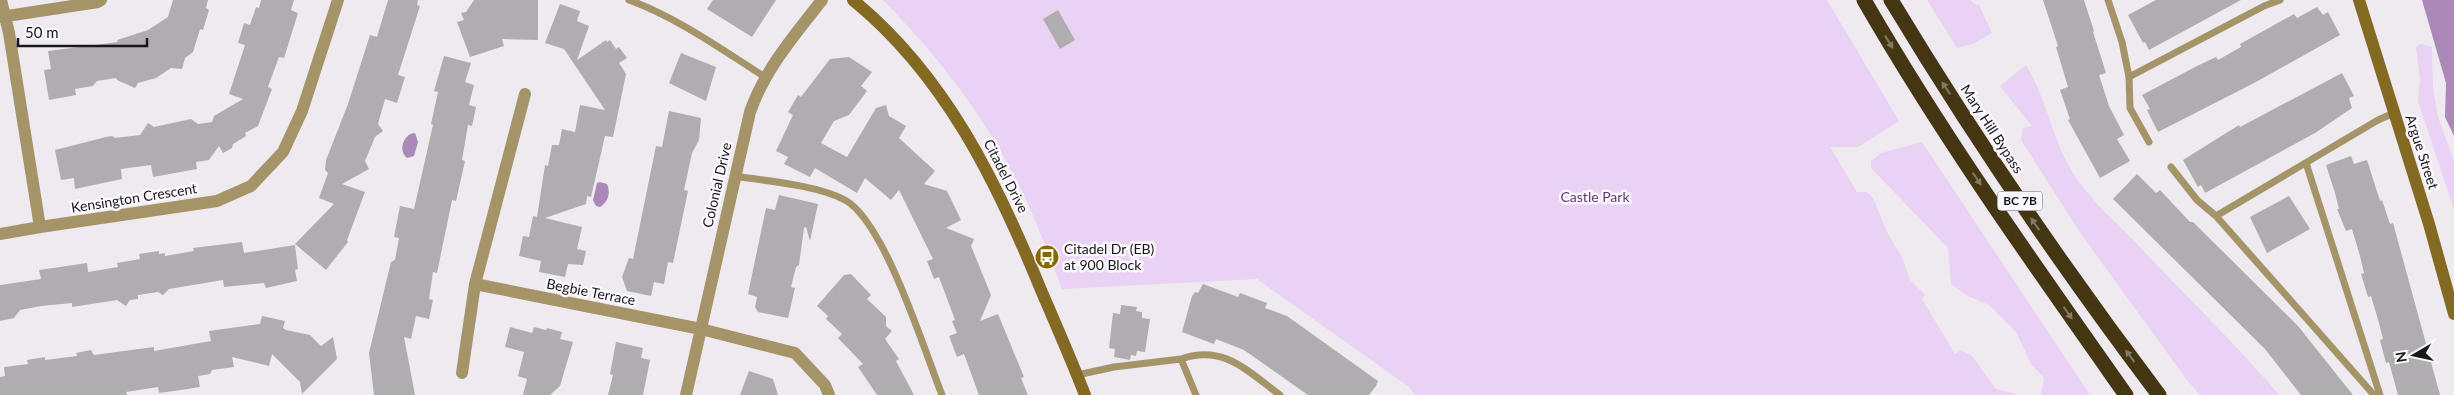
<svg xmlns="http://www.w3.org/2000/svg" width="2454" height="395" font-family="Lato,sans-serif">
	<style>
		.green { fill: #e9d2f4 }
		.water { fill: #aa89b8 }
		.building { fill: #b0adb1 }
		.lines { fill: none; stroke-linecap: round; stroke-linejoin: round }
		.lane { stroke: #a69469; stroke-width: 7 }
		.street { stroke: #a69469; stroke-width: 12 }
		.secondary { stroke: #836922; stroke-width: 12 }
		.highway { stroke: #443612; stroke-width: 15 }
		.oneway { fill: #847a64 }
		.labels { text-anchor: middle; stroke-width: 5; stroke-linejoin: round; paint-order: stroke }
		.shield { fill: #fbf8fd; stroke: #5c5a5d; stroke-width: 1 }
		.shield-label { font-size: 12px; font-weight: bold; fill: #181719 }
		.street-label { font-size: 14px; fill: #181719; stroke: #fbf8fd }
		.park-label { font-size: 14px; fill: #633875; stroke: #fbf8fd }
		.poi-label { font-size: 14px; fill: #181719; stroke: #fbf8fd; text-anchor: start }
	</style>
	<rect width="100%" height="100%" fill="#eeeaef"/>
	<path class="green" d="M883,0H1827L1899,121L1858,147H1830L1857,192H1867L1873,198L1888,234L1902,257L1910,280L1925,295L1922,299L1955,354L1960,350L1972,356L1996,389L2020,395H1415L1409,387L1257,279L1062,289C1052,263 1042,236 1031,211C996,131 944,62 883,0Z
		M1927,0H1971L1974,4L1979,5L1992,33L1973,44L1957,48Z
		M2421,44L2432,47L2433,88L2438,117L2454,161V210L2418,101L2420,79L2416,47Z
		M2026,65C2048,101 2053,145 2077,179C2093,203 2117,223 2136,243C2184,294 2234,342 2279,395H2200L2187,380L2081,234L2021,140L2023,128L2032,126L2000,86Z
		M1922,142L2090,395H2041L2044,378L2031,364L2016,332L1989,305L1966,295L1951,284L1948,248L1871,168V161L1881,153Z"/>
	<path class="water" d="M2422,0H2454V136L2445,117L2446,83Z
		M415,133L418,142L414,156L407,158C399,151 402,140 410,134Z
		M600,182L607,184C611,193 608,202 600,207L596,206L593,200L597,183Z"/>
	<path class="building" d="M173,0H208L206,8L209,10L203,30L200,29L193,52L185,58L182,69L171,68L156,78L138,83L135,88L117,80L116,78L97,81L93,86L75,89L76,95L49,100L44,70L51,69L48,51L118,42L117,40L148,30L168,17Z
		M261,0H294L291,10L298,13L284,58L279,57L268,87L272,89L258,126L245,133L246,136L233,144L232,148L223,153L219,146L209,160L196,162L197,169L153,177L151,165L121,169L122,179L75,189L74,178L61,180L55,150L106,137L112,136L115,138L140,135L148,123L154,127L191,119L198,124L212,122L214,116L243,99L229,94L245,45L238,43L244,23L250,25L256,7L259,8Z
		M388,0H418L417,5L420,6L398,75L405,77L397,103L385,99L378,124L383,131L375,137L365,161L369,169L342,184L365,192L347,240L348,242L326,270L295,244L334,204L319,198L328,173L325,170L326,160L348,104L370,35L377,37Z
		M474,0H538V40L502,39L504,46L470,57L457,22L464,20L461,13L466,12Z
		M713,0H776L752,37L707,9Z
		M2043,0H2084L2094,31L2093,32L2106,73L2099,75L2109,106L2124,135L2117,139L2130,161L2100,178L2068,120L2070,119L2060,90L2068,87L2056,47L2058,46Z
		M2156,0H2241L2149,50L2145,42L2143,43L2128,15Z
		M560,4L580,11L577,21L589,26L577,60L606,40L607,42L610,40L616,49L619,47L627,58L619,63L626,74L613,137L605,136L591,197L587,196L586,204L545,218L582,227L577,249L586,251L583,265L568,264L565,277L539,272L541,261L519,256L523,236L529,237L533,216L537,217L545,165L548,166L552,145H559L562,129L575,132L580,105L605,110L564,49L545,43Z
		M2317,7L2323,15L2328,12L2340,35L2256,82L2158,132L2147,110L2150,109L2142,95L2197,66L2216,57L2218,60L2241,47L2240,44L2294,14L2297,18Z
		M1058,10L1075,40L1060,49L1043,19Z
		M681,53L716,67L706,101L669,83Z
		M444,56L471,63L465,82L474,85L469,105L476,107L472,126L468,125L462,160L465,161L456,201L452,200L437,273L433,272L429,299L433,300L429,319L416,316L411,339L404,337L415,395H374L369,353L391,262L395,260L399,238L394,237L400,206L414,209L433,125L431,124L438,92L434,91Z
		M849,57L872,72L861,86L867,91L849,115L834,121L821,143L847,157L876,108L886,105L889,116L906,126L899,138L935,171L924,184L947,191L961,220L946,228L974,239L971,246L991,295L980,321L998,314L1024,377L1021,378L1028,395H979L964,354L957,357L949,336L957,333L952,321L955,320L939,277L934,279L927,261L933,259L899,190L891,200L865,178L857,193L815,168L810,177L784,164L788,157L776,151L793,115L788,112L798,95L801,97L830,59Z
		M2342,73L2354,96L2349,98L2352,108L2315,133L2205,193L2201,185L2198,187L2183,160L2239,125L2240,127Z
		M669,111L701,118L699,140L692,153L684,190L688,191L673,263L668,262L664,284L654,282L651,296L627,291L622,277L629,258L633,259L656,146L662,147Z
		M2351,156L2354,164L2367,160L2380,201L2382,200L2390,224L2393,223L2440,395H2398L2389,362L2386,363L2380,340L2383,339L2379,323L2371,296L2368,297L2361,274L2364,273L2360,256L2352,229L2346,231L2337,209H2339L2335,193L2326,165Z
		M2137,174L2156,193L2160,190L2190,222H2193L2298,326L2353,395H2301L2265,349L2113,199Z
		M779,195L818,204L810,241L806,227L804,228L799,265L796,267L791,287L795,288L788,318L758,312L755,307L757,297L748,294L766,208L775,210Z
		M2289,196L2310,229L2267,253L2250,217Z
		M242,242L244,253L295,245L298,269L295,270L297,281L266,288L264,283L224,287L223,280L169,289L163,295L158,292L138,295V299L130,300L126,306L117,300L72,307V303L41,306L20,310L14,318L0,321V285L41,279L39,270L87,263L88,272L118,267L117,263L140,259L139,254L159,251V254L165,253V256L194,251L193,248Z
		M851,274L871,295L867,299L886,317V326L892,331L885,339L899,359L896,361L914,395H877L858,367L863,364L838,338L842,334L826,319L828,316L817,306L844,275Z
		M1203,284L1238,297L1240,293L1267,303L1265,308L1287,316L1378,381L1376,386L1369,395H1308L1244,350L1216,339L1214,344L1182,332L1192,296L1195,292L1198,293Z
		M1121,305L1137,307L1136,311L1142,312V318L1150,319L1145,352L1137,351L1136,356L1131,355L1130,360L1114,357L1115,349L1109,348L1113,313L1120,314Z
		M262,316L285,321L283,328L286,330L310,335L321,346L333,337L337,359L302,394L300,382L272,354L269,366L232,357L234,367L212,370L210,374L198,376L200,387L181,390L159,393L158,387L126,392L127,395H0V377L5,376L4,367L28,364L27,360L45,357V360L77,356L76,353L91,350L94,355L154,347V351L211,341L209,331L260,324Z
		M510,327L532,333L534,327L546,330L547,328L562,332L560,339L573,342L560,386L550,395H523L527,379L518,376L524,352L505,347Z
		M616,342L643,348L641,358L650,360L643,395H608L613,375L610,374Z
		M749,371L773,379L778,395H740Z"/>
	<g class="lines">
		<path class="lane" d="M629,0C678,18 721,49 765,77
			M2108,0L2122,42L2129,77L2130,108L2149,142
			M2129,77L2264,6L2280,0
			M2306,163L2380,395
			M2171,167L2197,200L2216,216L2374,395
			M734,176C767,181 817,185 845,200C885,222 924,350 942,395
			M2216,216L2378,120L2394,113
			M1181,359C1224,344 1247,371 1280,395
			M1077,375L1114,367L1181,359L1196,395"/>
		<path class="street" d="M1,0L9,33L40,227L217,201L251,186L283,152L302,111L338,0
			M0,17L98,2L101,0
			M0,234L40,227
			M475,284L701,329L795,353L825,385L829,395
			M462,373L475,284L525,94
			M686,395L750,112C765,69 794,36 822,0"/>
		<path class="secondary" d="M853,0C945,75 997,182 1041,290C1056,325 1071,359 1085,395
			M2359,0L2429,224L2454,314"/>
		<path class="highway" d="M1864,0C1943,137 2035,266 2126,395
			M1891,0C1973,136 2063,268 2159,395"/>
	</g>
	<defs><path id="oneway-solid" d="M-6-.8H1V-3.2L6.5 0L1 3.2V.8H-6Z" transform="scale(1.25)"/></defs>
	<g class="oneway">
		<use href="#oneway-solid" transform="translate(1889 42) rotate(58)"/>
		<use href="#oneway-solid" transform="translate(1946 88) rotate(-123)"/>
		<use href="#oneway-solid" transform="translate(1977 179) rotate(56)"/>
		<use href="#oneway-solid" transform="translate(2035 224) rotate(-125)"/>
		<use href="#oneway-solid" transform="translate(2068 313) rotate(55)"/>
		<use href="#oneway-solid" transform="translate(2130 356) rotate(-126)"/>
	</g>
	<defs>
		<symbol id="bus-disc" viewBox="-11 -11 22 22"><circle r="9.5" fill="#876803" stroke="#fbf8fd"/><path d="M-5-6H5V4H4V6H2V4H-2V6H-4V4H-5ZM-3.5-4V0h7V-4ZM-3.5 1.2v1.5H-2V1.2ZM2 1.2v1.5H3.5V1.2Z" fill="#fff"/></symbol>
	</defs>
	<g fill-rule="evenodd">
		<use href="#bus-disc" x="1033" y="243" width="28" height="28"/>
	</g>
	<g class="labels">
		<rect class="shield" x="1997.5" y="191.5" width="45" height="19" rx="4"/>
		<g class="shield-label">
			<text x="2020" y="205">BC 7B</text>
		</g>
		<g class="street-label">
			<text transform="translate(1992 129) rotate(57)" y="5">Mary Hill Bypass</text>
			<text transform="translate(2422 152) rotate(72)" y="5">Argue Street</text>
			<text transform="translate(1006 176) rotate(63)" y="5">Citadel Drive</text>
			<text transform="translate(717 185) rotate(-77)" y="5">Colonial Drive</text>
			<text transform="translate(134 198) rotate(-9)" y="5">Kensington Crescent</text>
			<text transform="translate(591 292) rotate(11)" y="5">Begbie Terrace</text>
		</g>
		<g class="park-label">
			<text x="1595" y="202">Castle Park</text>
		</g>
		<g class="poi-label">
			<text x="1064" y="254">Citadel Dr (EB)<tspan x="1064" dy="16">at 900 Block</tspan></text>
		</g>
	</g>
	<g transform="translate(2414 355) rotate(261)" stroke="#fbf8fd" stroke-width="4" paint-order="stroke">
	<path d="M0-4L9 19L0 12L-9 19Z" fill="#181719"/>
	<text y="-8" font-size="14" font-weight="bold" text-anchor="middle" fill="#181719">N</text>
	</g>
	<path d="M18 38v8h129v-8" fill="none" stroke="#181719" stroke-width="2.5"/>
	<text x="25" y="38" font-size="15" fill="#181719" stroke="#fbf8fd" stroke-width="4" paint-order="stroke">50 m</text>
</svg>
